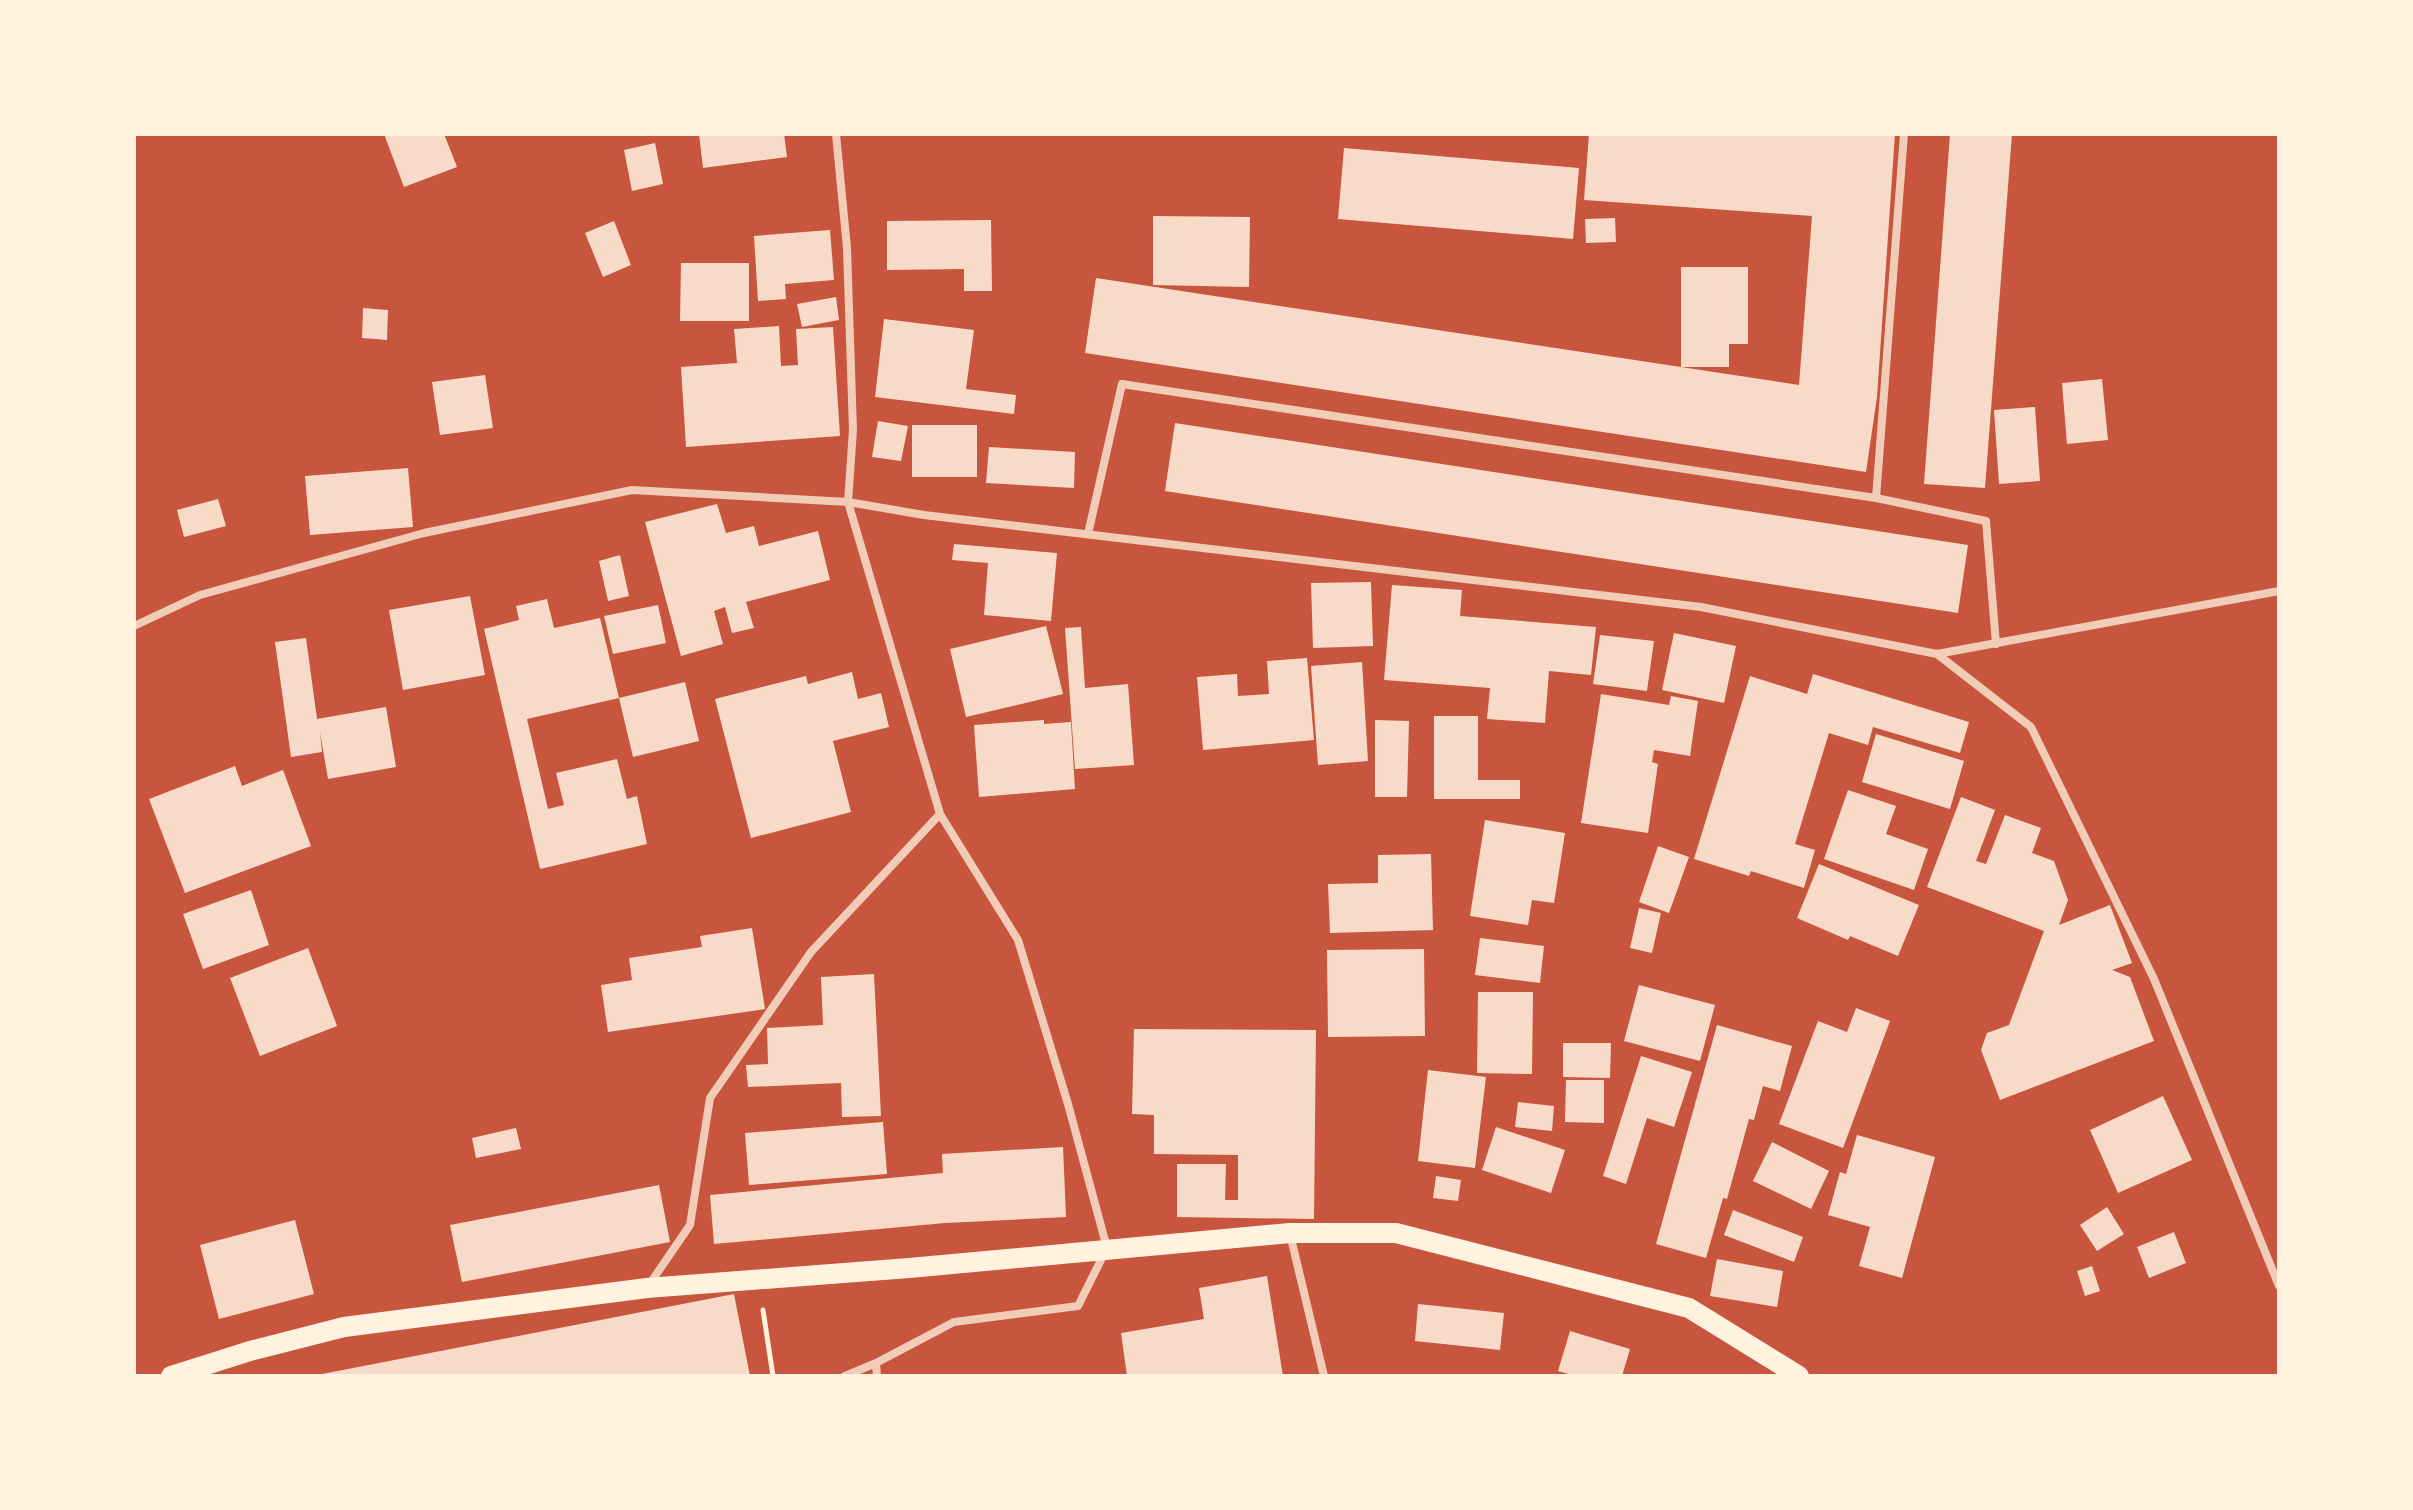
<svg xmlns="http://www.w3.org/2000/svg" width="2413" height="1510" font-family="Montserrat,sans-serif">
	<style>
		.building { fill: #f7dbc8 }
		.lines { fill: none; stroke-linecap: round; stroke-linejoin: round }
		.path { stroke: #fff3e0; stroke-width: 5 }
		.minor { stroke: #f1ccb7; stroke-width: 8 }
		.primary { stroke: #fff3e0; stroke-width: 20 }
	</style>
	<rect width="100%" height="100%" fill="#c8553d"/>
	<path class="building" d="M384,134H444L457,167L404,187Z
		M699,134H784L787,157L703,168Z
		M1589,134H1895L1877,397L1866,472L1085,353L1096,278L1799,385L1812,216L1584,200Z
		M1950,134H2012L1985,488L1924,484Z
		M655,143L663,184L632,191L624,150Z
		M1344,148L1579,168L1573,239L1338,219Z
		M1153,216L1250,217L1249,287L1153,285Z
		M1615,218L1616,242L1586,243L1585,219Z
		M991,220L992,291H964V269L887,270V221Z
		M614,221L631,265L603,277L585,233Z
		M830,230L834,280L785,284L786,299L758,301L754,236Z
		M681,263H749V321H680Z
		M1681,267H1748V344H1729V367H1681Z
		M836,297L839,320L802,327L797,304Z
		M363,308L388,310L387,340L362,338Z
		M884,319L974,330L966,389L1016,395L1014,414L875,397Z
		M779,326L781,366L798,365L796,329L833,327L840,436L686,447L681,367L737,363L734,329Z
		M485,375L493,428L440,435L432,382Z
		M2102,379L2108,440L2067,444L2062,383Z
		M2035,407L2040,481L1999,484L1994,410Z
		M878,421L908,426L901,461L872,457Z
		M1175,423L1968,545L1958,613L1165,491Z
		M912,425H977V477H912Z
		M989,447L1075,452L1074,488L986,483Z
		M408,468L413,527L310,535L305,476Z
		M218,499L226,526L184,537L177,510Z
		M717,504L726,533L754,526L759,546L818,531L830,580L746,602L754,628L732,633L725,607L714,611L723,644L681,656L645,522Z
		M954,544L1057,553L1051,621L984,615L988,563L952,560Z
		M620,555L629,596L608,601L599,561Z
		M1371,582L1373,646L1313,648L1311,583Z
		M1392,585L1462,590L1460,616L1596,627L1591,675L1549,671L1545,723L1487,719L1490,688L1384,680Z
		M470,596L485,675L403,690L389,610Z
		M547,599L554,628L600,618L619,698L527,719L548,809L564,805L556,773L617,759L627,799L637,796L647,844L540,869L484,629L519,620L516,606Z
		M658,605L666,643L613,654L604,616Z
		M1046,626L1063,694L966,717L950,649Z
		M1081,627L1085,688L1128,684L1134,765L1075,769L1065,628Z
		M1674,633L1736,646L1724,703L1662,690Z
		M1600,635L1654,641L1647,691L1593,684Z
		M306,638L317,719L386,707L396,767L328,779L320,732L322,752L291,757L275,642Z
		M1307,658L1314,740L1203,750L1197,677L1237,674L1238,696L1269,694L1267,661Z
		M1362,662L1368,761L1318,765L1311,666Z
		M852,672L858,699L881,693L889,727L833,741L851,812L751,838L715,699L806,676L808,684Z
		M1813,674L1969,722L1960,753L1873,727L1868,745L1829,733L1795,844L1815,850L1804,888L1751,871L1749,876L1694,859L1750,676L1807,694Z
		M685,682L699,741L633,757L619,698Z
		M1601,694L1669,705L1671,696L1698,701L1690,756L1654,750L1652,762L1658,764L1648,833L1581,823Z
		M1434,716H1478V780H1520V799H1434Z
		M1044,720V724L1071,722L1075,789L979,797L974,725Z
		M1375,720L1409,721L1407,797H1375Z
		M1876,734L1964,761L1950,809L1862,782Z
		M235,766L242,786L283,770L311,846L185,893L149,799Z
		M1848,790L1896,806L1886,834L1928,849L1914,890L1824,859Z
		M1961,797L1995,810L1976,861L1986,864L2005,815L2041,828L2032,853L2054,861L2068,900L2059,925L2110,905L2132,963L2112,970L2130,977L2154,1041L2000,1100L1981,1050L1987,1033L2009,1025L2044,931L1927,887Z
		M1485,820L1565,833L1554,903L1532,900L1528,925L1470,916Z
		M1658,846L1689,857L1669,913L1639,902Z
		M1431,854L1433,930L1330,933L1328,884L1378,883V855Z
		M1819,864L1919,905L1898,956L1850,936L1848,940L1797,918Z
		M251,890L269,945L203,969L183,914Z
		M1639,908L1661,913L1652,953L1630,948Z
		M752,928L765,1009L608,1032L601,985L632,980L629,958L702,947L700,936Z
		M1480,938L1544,946L1540,983L1475,975Z
		M308,948L337,1026L260,1056L230,978Z
		M1424,949L1425,1036L1328,1037L1327,950Z
		M874,974L881,1116L842,1117L841,1083L748,1087L746,1065L768,1064L767,1028L823,1025L821,977Z
		M1639,985L1715,1005L1700,1061L1624,1041Z
		M1478,992H1533L1532,1074L1477,1073Z
		M1856,1008L1890,1021L1843,1148L1779,1124L1818,1021L1847,1032Z
		M1717,1025L1792,1046L1780,1091L1763,1086L1754,1120L1749,1119L1727,1199L1723,1198L1706,1258L1656,1244Z
		M1134,1029L1316,1030L1314,1219L1177,1217V1164H1226L1225,1200H1238V1155L1154,1154V1115L1132,1114Z
		M1563,1043H1611L1610,1078L1563,1077Z
		M1641,1056L1692,1072L1674,1127L1647,1118L1626,1184L1603,1176Z
		M1428,1070L1486,1077L1475,1168L1418,1161Z
		M1566,1080H1604V1123L1565,1122Z
		M2163,1096L2192,1160L2118,1193L2090,1130Z
		M1518,1102L1554,1106L1552,1131L1515,1127Z
		M883,1122L887,1174L749,1185L745,1133Z
		M1496,1127L1565,1150L1551,1193L1482,1170Z
		M516,1128L521,1149L476,1158L472,1138Z
		M1857,1135L1935,1157L1902,1278L1859,1266L1870,1227L1828,1215L1840,1172L1846,1174Z
		M1772,1142L1829,1171L1811,1209L1753,1181Z
		M1063,1147L1066,1217L945,1223L714,1244L710,1195L943,1173L942,1154Z
		M1436,1176L1461,1180L1458,1201L1433,1198Z
		M659,1185L670,1242L462,1282L450,1225Z
		M2107,1207L2124,1234L2097,1251L2080,1225Z
		M1733,1210L1803,1237L1794,1262L1724,1235Z
		M295,1220L314,1294L219,1319L200,1245Z
		M2174,1232L2186,1263L2149,1278L2137,1247Z
		M1717,1259L1783,1271L1777,1307L1710,1296Z
		M2092,1266L2100,1291L2085,1296L2077,1271Z
		M1267,1276L1283,1376H1127L1121,1333L1204,1319L1199,1288Z
		M734,1294L750,1376H317V1375Z
		M1418,1304L1504,1313L1500,1350L1415,1341Z
		M1570,1331L1630,1349L1622,1376H1576L1558,1371Z"/>
	<g class="lines">
		<path class="path" d="M763,1310L773,1376"/>
		<path class="minor" d="M836,134L847,248L853,430L848,502L940,814L1018,940L1068,1104L1107,1248L1078,1306L954,1322L876,1363L877,1376
			M1876,498L1904,134
			M1088,534L1122,384L1876,498L1986,521L1996,644
			M134,626L200,595L424,533L632,490L848,502L924,515L1701,607L1937,654L2279,591
			M1937,654L2031,727L2154,979L2279,1286
			M1290,1234L1324,1376
			M649,1285L690,1225L710,1098L811,952L940,814
			M845,1376L876,1363"/>
		<path class="primary" d="M171,1376L250,1351L344,1327L647,1288L909,1268L1290,1233H1396L1689,1308L1799,1376"/>
	</g>
	<rect width="2413" height="1510" fill="none" stroke="#fff3e0" stroke-width="272"/>
</svg>
